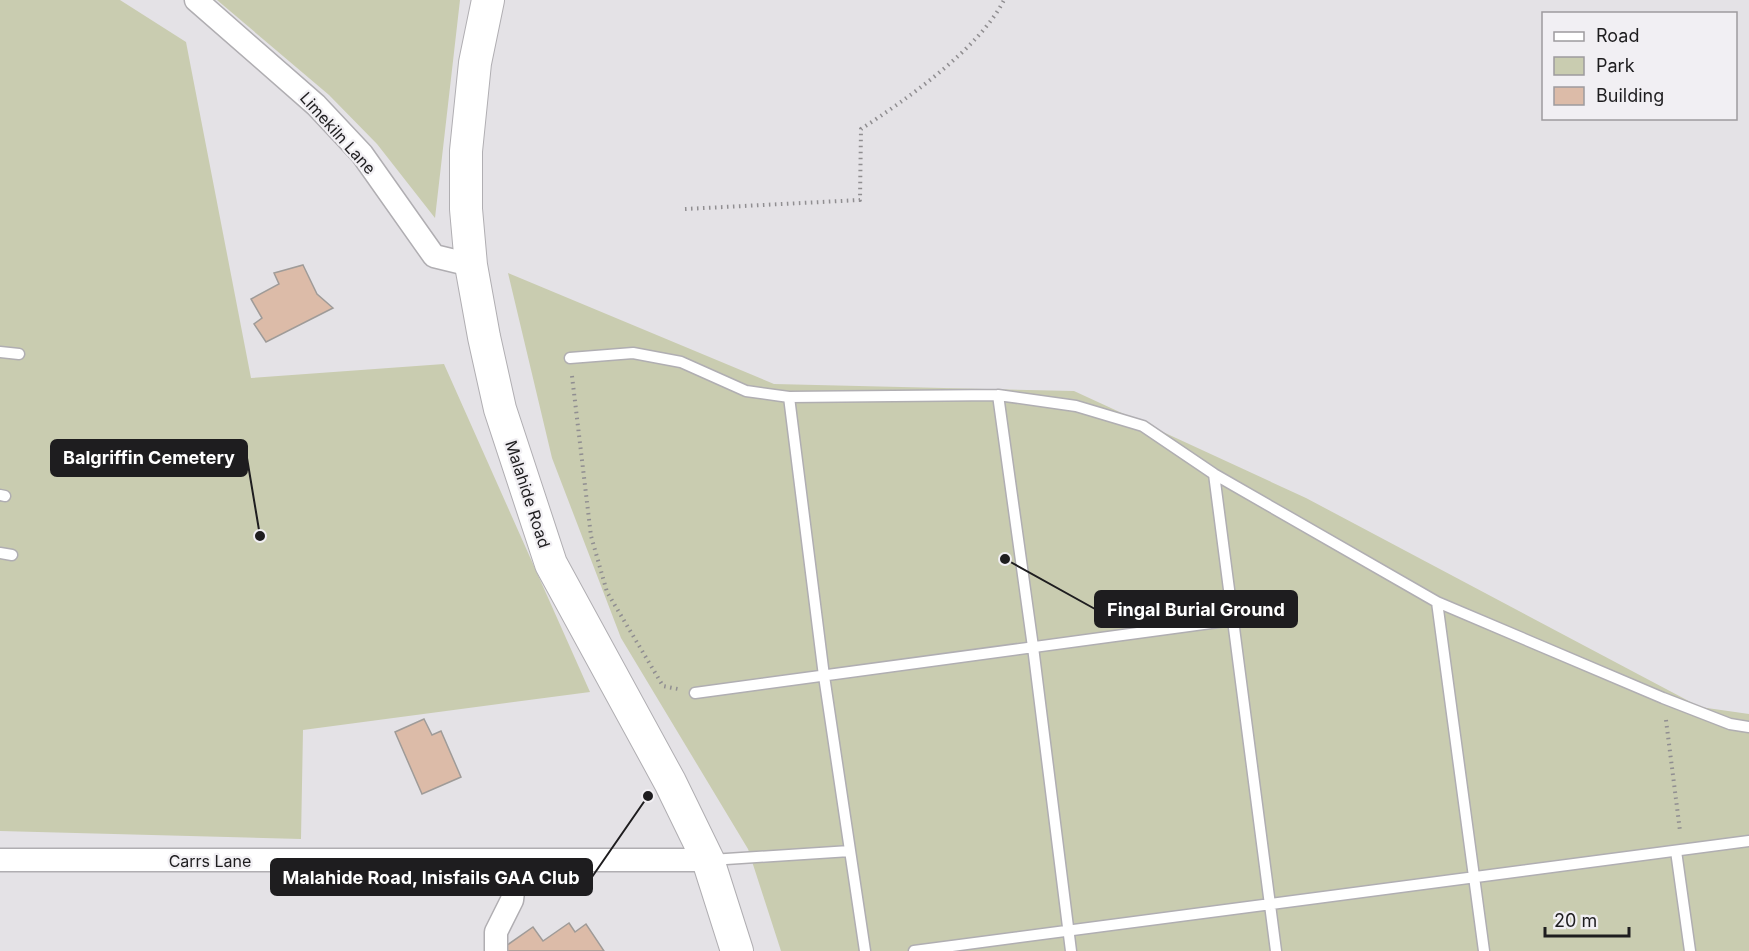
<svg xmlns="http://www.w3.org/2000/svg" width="1749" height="951" font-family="Inter,sans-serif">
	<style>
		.green { fill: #c9ccb0 }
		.building { fill: #dcbba8; stroke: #9f9b98; stroke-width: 1.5 }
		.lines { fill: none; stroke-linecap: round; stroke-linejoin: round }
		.lane-casing { stroke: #b0aeb2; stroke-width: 13 }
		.street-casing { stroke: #b0aeb2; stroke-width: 25 }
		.secondary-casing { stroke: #b0aeb2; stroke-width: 34 }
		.path { stroke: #908e91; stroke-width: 4; stroke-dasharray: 1.5 4.5; stroke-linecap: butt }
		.lane { stroke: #fff; stroke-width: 10 }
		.street { stroke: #fff; stroke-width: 22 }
		.secondary { stroke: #fff; stroke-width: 32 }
		.labels { text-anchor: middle; stroke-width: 4.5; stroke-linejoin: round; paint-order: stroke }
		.street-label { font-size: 16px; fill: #1e1d1f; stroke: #f1eff3 }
		.leader { fill: none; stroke: #1e1d1f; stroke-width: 2 }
		.callout-dot { fill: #1e1d1f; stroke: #f1eff3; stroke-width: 2 }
		.callout { fill: #1e1d1f; stroke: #1e1d1f; stroke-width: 2 }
		.callout-label { font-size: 18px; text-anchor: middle; font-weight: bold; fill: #fff }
	</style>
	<rect width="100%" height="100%" fill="#e4e2e6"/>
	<path class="green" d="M0,0H120L186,42L251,378L444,364L590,692L303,730L301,839L0,831Z
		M217,0H460L435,218L377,144L329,95Z
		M508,273L774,384L1074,391L1306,498L1700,707L1749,714V951H781L748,849L621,638L552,458Z"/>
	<path class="building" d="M303,265L317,294L333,308L266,342L254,324L262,318L251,299L279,284L274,273Z
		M424,719L432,735L441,731L461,777L422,794L395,732Z
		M569,923L575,932L586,924L604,951H506L503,948L533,927L543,941Z"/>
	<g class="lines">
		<defs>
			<path id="lane" d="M0,352L19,354
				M570,358L633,353L681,362L746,391L789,397L998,395L1076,406L1143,426L1214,474L1437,602L1663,698L1730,724L1749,727
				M998,395L1033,647L1071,951
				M789,397L824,676L865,951
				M1214,474L1276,951
				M0,495L5,496
				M0,553L12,555
				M1437,602L1484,951
				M695,693L1233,620
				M1676,851L1690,951
				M711,860L850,851
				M914,951L1749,841"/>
			<path id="street" d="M196,0L316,105L362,154L434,256L471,265
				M0,860H708
				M496,951V932L512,900L517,860"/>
			<path id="secondary" d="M488,0L475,63L466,151V209L471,265L484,337L500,409L551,564L670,782L708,860L737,951"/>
		</defs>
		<use href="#lane" class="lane-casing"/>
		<use href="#street" class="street-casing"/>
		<use href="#secondary" class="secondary-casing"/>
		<path class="path" d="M685,209L860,200L861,129C907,99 979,49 1004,0
			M572,376L591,536L607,592L663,686L678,689
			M1666,720L1680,831"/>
		<use href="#lane" class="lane"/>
		<use href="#street" class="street"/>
		<use href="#secondary" class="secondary"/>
	</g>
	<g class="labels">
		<g class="street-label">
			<text transform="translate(338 133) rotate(48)" y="6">Limekiln Lane</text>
			<text transform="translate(528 494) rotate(72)" y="6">Malahide Road</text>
			<text x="210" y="867">Carrs Lane</text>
		</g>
	</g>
	<path class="leader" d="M260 536L247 458M1005 559L1095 609M648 796L592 877"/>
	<g class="callout-dot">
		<circle cx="260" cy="536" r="6"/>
		<circle cx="1005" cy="559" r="6"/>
		<circle cx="648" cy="796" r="6"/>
	</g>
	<g class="callout">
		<rect x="51" y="440" width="196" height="36" rx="6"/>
		<rect x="1095" y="591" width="202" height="36" rx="6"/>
		<rect x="271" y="859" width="321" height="36" rx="6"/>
	</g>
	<g class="callout-label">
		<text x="149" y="464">Balgriffin Cemetery</text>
		<text x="1196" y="616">Fingal Burial Ground</text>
		<text x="431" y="884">Malahide Road, Inisfails GAA Club</text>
	</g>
	<rect x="1542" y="12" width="195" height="108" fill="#f1eff3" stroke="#9d9b9e" stroke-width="1.5"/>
	<rect x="1554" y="32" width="30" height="9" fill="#ffffff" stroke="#9d9b9e" stroke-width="1.5"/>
	<text x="1596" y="42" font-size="18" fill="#1e1d1f">Road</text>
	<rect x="1554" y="57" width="30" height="18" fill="#c9ccb0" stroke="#9d9b9e" stroke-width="1.5"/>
	<text x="1596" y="72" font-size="18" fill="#1e1d1f">Park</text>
	<rect x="1554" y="87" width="30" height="18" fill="#dcbba8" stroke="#9d9b9e" stroke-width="1.5"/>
	<text x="1596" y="102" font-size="18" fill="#1e1d1f">Building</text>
	<path d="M1545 927v9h84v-9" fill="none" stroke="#1e1d1f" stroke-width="3"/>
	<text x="1554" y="927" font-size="18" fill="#1e1d1f" stroke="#f1eff3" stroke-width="4.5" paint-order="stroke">20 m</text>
</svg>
